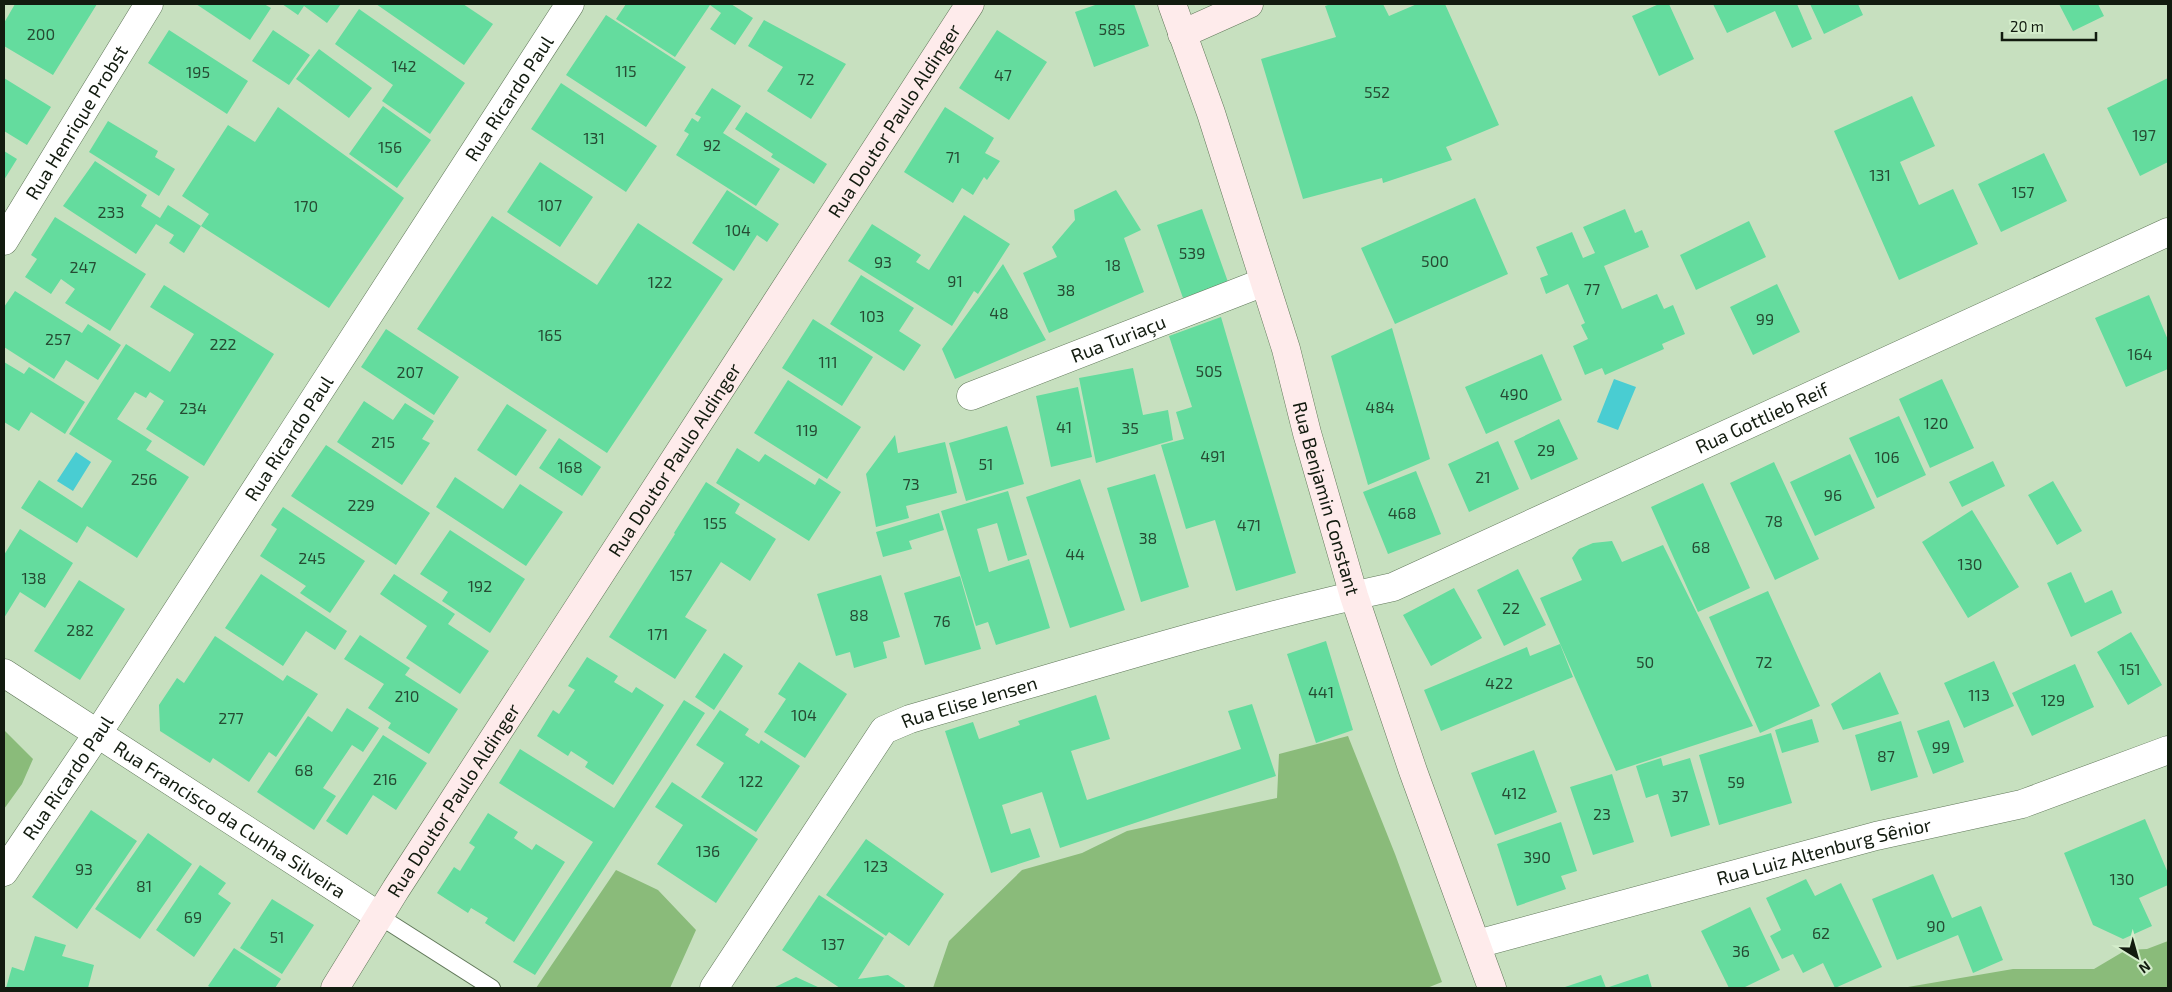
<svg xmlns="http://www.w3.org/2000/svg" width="2172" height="992" font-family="'Exo 2',sans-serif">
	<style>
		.green { fill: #8abb7a }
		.water { fill: #49cdd2 }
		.building { fill: #64dc9e }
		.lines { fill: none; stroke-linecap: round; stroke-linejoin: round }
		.lane-casing { stroke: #61785a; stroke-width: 18 }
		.street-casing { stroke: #61785a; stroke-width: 29 }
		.secondary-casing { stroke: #61785a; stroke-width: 29 }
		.lane { stroke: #fff; stroke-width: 16 }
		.street { stroke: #fff; stroke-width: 28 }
		.secondary { stroke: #feebeb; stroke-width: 28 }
		.labels { text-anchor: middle; stroke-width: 4; stroke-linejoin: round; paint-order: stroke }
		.number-label { font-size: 16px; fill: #264b33 }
		.street-label { font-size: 19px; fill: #121b0f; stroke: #d4edcb }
	</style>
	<rect width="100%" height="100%" fill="#c7e0bf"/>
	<path class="green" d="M4,730L33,759L22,784L4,809Z
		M1348,736L1395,854L1442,982L1427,988H933L949,941L1022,870L1082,853L1127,831L1277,798L1279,754Z
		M616,870L658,890L696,930L670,988H536Z
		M2168,941V988H1902L2013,969H2094L2126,950L2147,949Z"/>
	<path class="water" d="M1614,379L1636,387L1618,430L1597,422Z
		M76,452L91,462L73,491L57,481Z"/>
	<path class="building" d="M15,4H97L53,75L4,46V23Z
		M196,4H264L271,8L250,40Z
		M282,4H341L327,23L304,6L298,15Z
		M376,4H463L493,24L464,65Z
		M626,4H731L753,18L735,45L710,29L721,13L710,5L675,57L616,19Z
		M1098,4H1134L1149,46L1094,67L1075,12Z
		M1331,4H1383L1389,16L1417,4H1445L1499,125L1446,147L1452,160L1383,183L1382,178L1303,199L1261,59L1336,37L1325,6Z
		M1659,4H1669L1694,59L1659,76L1632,16Z
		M1713,4H1797L1812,39L1792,48L1775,11L1727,33Z
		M1810,4H1858L1863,15L1824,34Z
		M2059,4H2098L2104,16L2073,31Z
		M359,9L465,83L430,134L382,101L393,85L335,44Z
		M606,15L686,67L646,127L566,75Z
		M764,20L846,64L811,119L767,91L783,67L748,46Z
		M169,30L248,81L227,114L148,63Z
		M273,30L310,55L289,85L252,61Z
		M997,30L1047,62L1009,120L959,88Z
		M319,49L372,88L349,118L296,79Z
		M4,78L51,107L27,145L4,131Z
		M2168,78V162L2140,176L2107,108Z
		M561,83L657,146L626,192L531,129Z
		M712,88L741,106L723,133L780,169L756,206L676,155L689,134L684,131L692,118L698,122L701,117L695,114Z
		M1912,96L1935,146L1900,162L1919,205L1953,189L1978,244L1899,280L1834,131Z
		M383,106L431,140L397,188L349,154Z
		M278,107L404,198L329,308L201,226L184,253L169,243L174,235L156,224L136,254L63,206L95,161L147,195L141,206L160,218L168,205L201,226L209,214L182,196L228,125L255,142Z
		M945,107L994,138L985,153L1000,161L987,180L984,177L973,195L962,188L953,203L904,172Z
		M746,112L827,164L814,184L771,157L773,154L735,129Z
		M108,121L158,151L155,157L175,169L159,196L89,152Z
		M4,151L17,159L4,180Z
		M2044,153L2067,201L2001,232L1978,184Z
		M540,162L593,197L560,247L507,212Z
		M727,190L779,224L767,242L757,235L734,271L692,243Z
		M1116,190L1141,230L1124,238L1144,292L1049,333L1023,273L1057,257L1052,247L1075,220L1074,210Z
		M1475,198L1508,274L1395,324L1361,248Z
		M1202,209L1228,282L1183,298L1157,225Z
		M1625,209L1635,233L1642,230L1649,247L1604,266L1622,309L1657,294L1664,309L1673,305L1685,334L1662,344L1664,349L1605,375L1602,368L1585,375L1573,346L1588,339L1581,325L1585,323L1568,284L1546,294L1540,278L1548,275L1536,247L1572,232L1583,258L1595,253L1583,227Z
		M964,215L1010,244L978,294L974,291L952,326L848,261L872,224L921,255L916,262L929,270Z
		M492,216L597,285L638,223L723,279L607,453L417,329Z
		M55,217L146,274L110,331L65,303L75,289L61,279L51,294L25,277L37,259L31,255Z
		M1749,221L1766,257L1696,290L1680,255Z
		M1003,264L1046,340L955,379L942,349Z
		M861,275L914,308L899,331L921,345L904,371L830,324Z
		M1777,284L1800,332L1753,355L1730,307Z
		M164,285L274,354L204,466L146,429L164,401L150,392L146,398L135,392L117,419L152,441L146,450L189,477L137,558L87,526L77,543L21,508L39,480L82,508L112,461L69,434L126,344L170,372L194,334L150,307Z
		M15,291L82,333L88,324L121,345L98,380L66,360L54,379L4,347V307Z
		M2149,295L2168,340V369L2126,387L2095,318Z
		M1221,317L1296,573L1236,591L1215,520L1186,529L1161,445L1184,439L1176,412L1192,407L1169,336Z
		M813,319L873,357L842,406L782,368Z
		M1392,328L1430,459L1368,485L1331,356Z
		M386,329L459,377L434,415L361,367Z
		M1542,354L1562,400L1486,434L1465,387Z
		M4,362L24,374L29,367L85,402L65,434L31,412L19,431L4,422Z
		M1133,368L1143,415L1168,410L1173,440L1096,463L1079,378Z
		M1942,379L1974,448L1930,468L1899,399Z
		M788,380L861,427L827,479L754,433Z
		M1078,387L1092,457L1051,467L1036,396Z
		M364,401L393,420L405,403L434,421L422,439L430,443L402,485L337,442Z
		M507,404L547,430L516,476L477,450Z
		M1899,416L1926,475L1877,498L1849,438Z
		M1559,419L1578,459L1531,480L1514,441Z
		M1007,426L1024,484L966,501L949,443Z
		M895,435L898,453L945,442L957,493L906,506L909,518L876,527L866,474Z
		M559,438L601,467L582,496L539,468Z
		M1498,441L1519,489L1469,512L1448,464Z
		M326,445L430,513L396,565L291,496Z
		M737,448L759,462L765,454L815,485L819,478L841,492L809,541L716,483Z
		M1850,454L1875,508L1815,536L1790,482Z
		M1993,461L2005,486L1962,507L1949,482Z
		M1774,462L1819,559L1775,580L1730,483Z
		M1416,471L1441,534L1388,554L1363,492Z
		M1155,474L1189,587L1141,602L1107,488Z
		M455,477L503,509L520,484L563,512L526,566L436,507Z
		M1080,479L1125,610L1070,628L1026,497Z
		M2053,481L2082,531L2057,545L2028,495Z
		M706,482L740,504L735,513L776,539L750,581L721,562L685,617L707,630L675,679L609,637L675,534L674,533Z
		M1703,483L1750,588L1698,612L1651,507Z
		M1008,491L1027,555L1008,561L997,523L977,529L989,572L1029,559L1050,628L996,645L988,622L976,626L941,511Z
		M283,507L365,561L330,613L300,593L306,586L260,556L277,529L271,525Z
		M1972,510L2019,587L1968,618L1922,542Z
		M939,513L944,530L909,541L912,549L883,557L876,532Z
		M20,529L73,563L45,608L20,592L4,618V555Z
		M450,530L525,579L490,633L442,601L448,592L420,574Z
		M1612,541L1622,562L1663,545L1753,726L1616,771L1540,598L1582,580L1572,558L1579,549L1593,543Z
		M1518,569L1546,625L1504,646L1477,590Z
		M2071,572L2085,603L2112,590L2122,613L2071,637L2047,583Z
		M261,574L347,631L335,650L306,631L283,666L225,628Z
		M394,574L455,614L448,624L489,651L460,694L406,658L427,626L380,594Z
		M881,575L900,637L883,642L887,658L854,668L850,652L836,656L817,594Z
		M960,576L981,649L925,665L904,593Z
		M79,580L125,609L80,680L34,651Z
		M1454,588L1482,638L1431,666L1403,615Z
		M1768,591L1820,706L1760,733L1709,617Z
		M2131,632L2162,685L2128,705L2097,652Z
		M360,635L410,668L405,675L458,709L429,754L388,728L391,723L368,708L384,684L344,659Z
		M215,636L283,681L287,675L318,694L276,757L269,752L249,782L213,758L210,763L160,731L159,705L177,678L184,683Z
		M1326,641L1353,730L1316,743L1287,654Z
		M1560,644L1573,677L1441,731L1424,690L1527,647L1530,656Z
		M724,653L743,666L714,710L695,697Z
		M587,657L618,676L614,682L632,693L636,687L664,705L613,785L585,767L588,762L571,751L568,756L537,736L553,710L559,714L575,690L568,686Z
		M1994,661L2014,706L1964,728L1944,683Z
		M799,662L847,694L805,758L764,732L786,699L778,694Z
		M2075,664L2094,707L2032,736L2012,693Z
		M1880,672L1899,714L1843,730L1831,704Z
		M1096,695L1110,739L1071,751L1087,800L1241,749L1228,711L1252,704L1276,776L1060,848L1042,792L1002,805L1011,834L1030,828L1040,857L991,873L945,731L973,722L979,739L1020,725L1018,721Z
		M684,700L705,713L535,975L513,962L593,842L499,783L520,749L614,808Z
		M347,708L379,728L363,752L352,745L323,788L336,796L314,830L257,792L308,716L332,732Z
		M720,710L749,729L745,735L759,744L761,740L800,766L756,832L701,797L724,763L696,745Z
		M1812,719L1819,742L1782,753L1775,730Z
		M1949,720L1964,762L1933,774L1917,731Z
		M1901,721L1918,777L1871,791L1855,735Z
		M1771,733L1792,803L1719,825L1699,755Z
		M383,735L427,763L396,810L373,795L347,835L326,821Z
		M1534,750L1557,812L1495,835L1471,773Z
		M1661,758L1663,766L1690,758L1710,825L1671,837L1658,794L1646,798L1636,766Z
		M1612,774L1634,842L1593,855L1570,787Z
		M672,782L758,839L716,903L657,864L683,825L655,807Z
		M91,810L137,841L77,929L32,897Z
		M488,813L518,832L514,838L532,850L536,844L565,862L514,942L485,923L488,918L471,908L468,913L437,893L454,867L460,871L475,847L469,843Z
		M2145,819L2168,873V885L2139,898L2152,926L2123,939L2093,925L2064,853Z
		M1561,822L1577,871L1561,876L1566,889L1517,906L1497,844Z
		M148,833L192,864L140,939L95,909Z
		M866,839L944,894L909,946L889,932L886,936L826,895Z
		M200,865L226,883L218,894L231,903L194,957L156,930Z
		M1933,874L1952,918L1981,906L2003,960L1973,973L1958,935L1897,960L1872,899Z
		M1806,879L1815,896L1841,883L1882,967L1835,988L1823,963L1803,973L1793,954L1782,959L1770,936L1781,930L1766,898Z
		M819,895L884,938L858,979L888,975L905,986L904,988H840L782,950Z
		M272,899L314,925L282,974L240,948Z
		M1750,907L1780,970L1743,988H1729L1701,931Z
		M35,936L66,945L62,956L94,965L88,988H6L12,967L24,971Z
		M234,948L281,979L275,988H212L208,986Z
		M1648,974L1652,988H1606Z
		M1601,975L1606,988H1562Z
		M796,977L820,988H773Z"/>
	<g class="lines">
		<defs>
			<path id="lane" d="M379,916L492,988"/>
			<g id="street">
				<path id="s1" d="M4,241L149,4"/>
				<path id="s2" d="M971,396L1264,282"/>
				<path id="s3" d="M4,673L379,916"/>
				<path id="s4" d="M4,872L98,733L570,4"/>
				<path id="s5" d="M1477,944L1876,836L2022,804L2168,750"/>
				<path id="s6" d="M714,988L884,730L910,719C1070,673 1230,622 1393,587L2168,232"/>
			</g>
			<g id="secondary">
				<path id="s7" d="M1172,4L1211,113L1286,349L1307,433L1354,596L1413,771L1492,988"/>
				<path d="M1182,34L1249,4"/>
				<path id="s8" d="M335,988L396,889L970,4"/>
			</g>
		</defs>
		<use href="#lane" class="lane-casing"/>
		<use href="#street" class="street-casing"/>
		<use href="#secondary" class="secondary-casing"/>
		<use href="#lane" class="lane"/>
		<use href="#street" class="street"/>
		<use href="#secondary" class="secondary"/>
	</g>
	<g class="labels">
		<g class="number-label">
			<text x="1112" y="35">585</text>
			<text x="41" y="40">200</text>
			<text x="404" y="72">142</text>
			<text x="626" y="77">115</text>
			<text x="198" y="78">195</text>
			<text x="1003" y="81">47</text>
			<text x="806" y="85">72</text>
			<text x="1377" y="98">552</text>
			<text x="2144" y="141">197</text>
			<text x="594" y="144">131</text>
			<text x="712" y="151">92</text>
			<text x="390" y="153">156</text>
			<text x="953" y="163">71</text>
			<text x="1880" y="181">131</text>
			<text x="2023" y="198">157</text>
			<text x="550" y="211">107</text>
			<text x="306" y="212">170</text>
			<text x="111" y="218">233</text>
			<text x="738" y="236">104</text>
			<text x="1192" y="259">539</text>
			<text x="1435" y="267">500</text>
			<text x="883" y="268">93</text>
			<text x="1113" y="271">18</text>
			<text x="83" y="273">247</text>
			<text x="955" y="287">91</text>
			<text x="660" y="288">122</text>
			<text x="1592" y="295">77</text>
			<text x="1066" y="296">38</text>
			<text x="999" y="319">48</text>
			<text x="872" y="322">103</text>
			<text x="1765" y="325">99</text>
			<text x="550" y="341">165</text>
			<text x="58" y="345">257</text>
			<text x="223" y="350">222</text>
			<text x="2140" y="360">164</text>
			<text x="828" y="368">111</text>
			<text x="1209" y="377">505</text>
			<text x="410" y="378">207</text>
			<text x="1514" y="400">490</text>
			<text x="1380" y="413">484</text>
			<text x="193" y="414">234</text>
			<text x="1936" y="429">120</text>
			<text x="1064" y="433">41</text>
			<text x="1130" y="434">35</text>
			<text x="807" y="436">119</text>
			<text x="383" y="448">215</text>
			<text x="1546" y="456">29</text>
			<text x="1213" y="462">491</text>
			<text x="1887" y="463">106</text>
			<text x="986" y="470">51</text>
			<text x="570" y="473">168</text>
			<text x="1483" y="483">21</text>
			<text x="144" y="485">256</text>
			<text x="911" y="490">73</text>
			<text x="1833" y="501">96</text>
			<text x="361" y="511">229</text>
			<text x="1402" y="519">468</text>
			<text x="1774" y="527">78</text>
			<text x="715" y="529">155</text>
			<text x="1249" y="531">471</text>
			<text x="1148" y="544">38</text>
			<text x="1701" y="553">68</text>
			<text x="1075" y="560">44</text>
			<text x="312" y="564">245</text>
			<text x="1970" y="570">130</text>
			<text x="681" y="581">157</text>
			<text x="34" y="584">138</text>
			<text x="480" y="592">192</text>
			<text x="1511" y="614">22</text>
			<text x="859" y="621">88</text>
			<text x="942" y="627">76</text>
			<text x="80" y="636">282</text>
			<text x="658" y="640">171</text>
			<text x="1645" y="668">50</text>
			<text x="1764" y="668">72</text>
			<text x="2130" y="675">151</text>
			<text x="1499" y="689">422</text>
			<text x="1321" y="698">441</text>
			<text x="1979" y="701">113</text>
			<text x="407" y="702">210</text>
			<text x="2053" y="706">129</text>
			<text x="804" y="721">104</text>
			<text x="231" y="724">277</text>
			<text x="1941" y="753">99</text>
			<text x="1886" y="762">87</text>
			<text x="304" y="776">68</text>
			<text x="385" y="785">216</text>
			<text x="751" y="787">122</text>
			<text x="1736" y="788">59</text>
			<text x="1514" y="799">412</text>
			<text x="1680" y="802">37</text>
			<text x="1602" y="820">23</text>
			<text x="708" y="857">136</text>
			<text x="1537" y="863">390</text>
			<text x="876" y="872">123</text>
			<text x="84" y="875">93</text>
			<text x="2122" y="885">130</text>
			<text x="144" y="892">81</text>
			<text x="193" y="923">69</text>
			<text x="1936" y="932">90</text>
			<text x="1821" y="939">62</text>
			<text x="277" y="943">51</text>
			<text x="833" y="950">137</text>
			<text x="1741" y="957">36</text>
		</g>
		<g class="street-label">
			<text dy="7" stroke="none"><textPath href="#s4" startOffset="924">Rua Ricardo Paul</textPath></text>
			<text dy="7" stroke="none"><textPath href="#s8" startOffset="1032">Rua Doutor Paulo Aldinger</textPath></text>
			<text dy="7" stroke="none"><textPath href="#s1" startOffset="139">Rua Henrique Probst</textPath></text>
			<text dy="7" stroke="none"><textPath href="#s2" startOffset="158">Rua Turiaçu</textPath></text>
			<text dy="7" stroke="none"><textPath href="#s6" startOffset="1244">Rua Gottlieb Reif</textPath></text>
			<text dy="7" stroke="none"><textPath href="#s4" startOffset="519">Rua Ricardo Paul</textPath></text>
			<text dy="7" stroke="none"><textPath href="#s8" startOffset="628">Rua Doutor Paulo Aldinger</textPath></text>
			<text dy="7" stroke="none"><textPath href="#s7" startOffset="518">Rua Benjamin Constant</textPath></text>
			<text dy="7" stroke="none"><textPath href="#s6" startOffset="399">Rua Elise Jensen</textPath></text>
			<text dy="7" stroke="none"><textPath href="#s4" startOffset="114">Rua Ricardo Paul</textPath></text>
			<text dy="7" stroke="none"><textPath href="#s8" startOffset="222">Rua Doutor Paulo Aldinger</textPath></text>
			<text dy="7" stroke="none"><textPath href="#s3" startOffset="269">Rua Francisco da Cunha Silveira</textPath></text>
			<text dy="7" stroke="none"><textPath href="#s5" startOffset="359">Rua Luiz Altenburg Sênior</textPath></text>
		</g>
	</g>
	<rect width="2172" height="992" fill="none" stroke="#121b0f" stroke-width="10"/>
	<g transform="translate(2137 957) rotate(143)" stroke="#d4edcb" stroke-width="4" paint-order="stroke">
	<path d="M0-4L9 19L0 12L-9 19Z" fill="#121b0f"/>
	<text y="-8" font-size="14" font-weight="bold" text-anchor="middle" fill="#121b0f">N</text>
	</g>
	<path d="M2002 32v8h94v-8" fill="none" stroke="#121b0f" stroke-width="2.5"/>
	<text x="2010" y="32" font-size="15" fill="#121b0f" stroke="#d4edcb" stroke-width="4" paint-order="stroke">20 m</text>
</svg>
